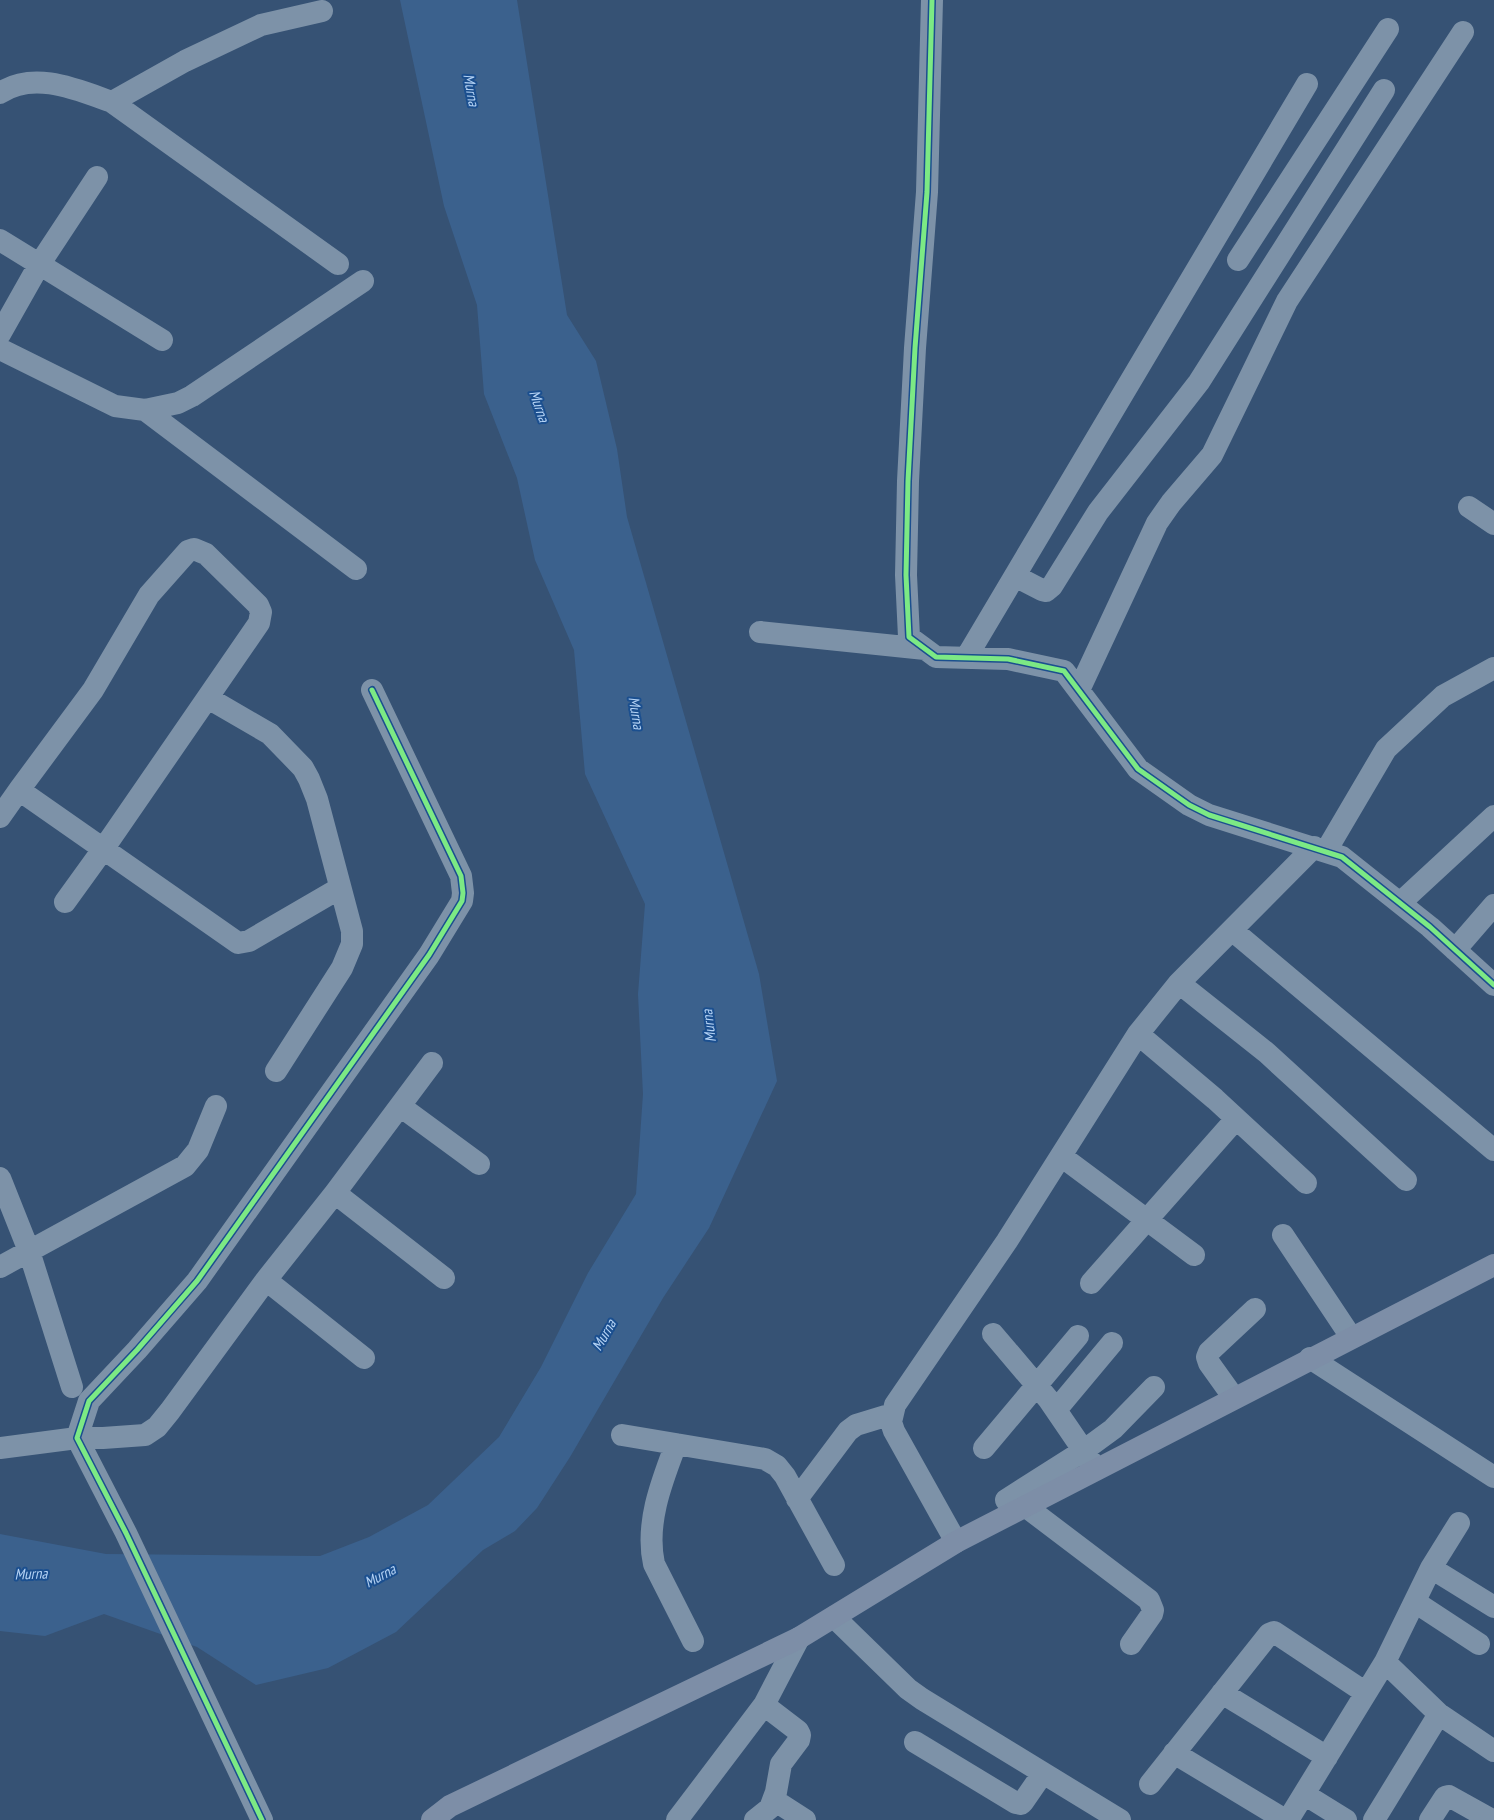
<svg xmlns="http://www.w3.org/2000/svg" width="1494" height="1820" font-family="'PT Sans Narrow',sans-serif">
	<style>
		.water { fill: #3b618d }
		.lines { fill: none; stroke-linecap: round; stroke-linejoin: round }
		.minor { stroke: #7d92a8; stroke-width: 22 }
		.major { stroke: #7d8ea7; stroke-width: 22 }
		.cycleway-casing { stroke: #1b4f8f; stroke-width: 8 }
		.cycleway { stroke: #7ce984; stroke-width: 5 }
		.labels { text-anchor: middle; stroke-width: 4; stroke-linejoin: round; paint-order: stroke }
		.water-label { font-size: 15px; font-style: italic; fill: #b5d3f5; stroke: #1b4f8f }
	</style>
	<rect width="100%" height="100%" fill="#365274"/>
	<path class="water" d="M400,0H517L567,315L596,361L617,449L627,517L759,974L777,1081L709,1228L663,1298L570,1457L537,1508L515,1531L483,1550L396,1632L328,1668L256,1685L197,1647L104,1614L45,1636L0,1631V1534L106,1554L320,1556L369,1537L428,1505L499,1437L541,1367L588,1273L636,1194L643,1094L638,994L645,904L585,774L574,650L535,560L517,478L484,394L477,305L444,206Z"/>
	<g class="lines">
		<path class="minor" d="M932,0L927,192L915,348L908,481L906,575L909,637L936,657L1008,659L1064,671L1138,769L1189,805L1209,815L1342,857L1430,927L1494,985
			M0,93C34,70 78,90 112,102L185,61L261,25L322,11
			M112,102L338,264
			M0,240L162,340
			M1238,260L1388,29
			M0,334L39,265L97,177
			M0,349L115,406L145,410L178,403L192,396L363,281
			M145,410L356,569
			M1469,507L1494,524
			M1015,576L1042,590L1046,591L1052,586L1098,512L1199,382L1384,90
			M760,632L925,649
			M966,658L1307,84
			M1079,690L1157,523L1171,503L1212,455L1287,301L1463,32
			M208,698L270,734L303,768L309,779L317,799L352,931V944L342,968L276,1071
			M19,790L93,690L149,595L188,551L194,549L206,554L258,605L261,612L259,623L104,848L65,902
			M0,817L19,790L238,943L249,941L340,888
			M1326,851L1386,749L1443,696L1494,668
			M1400,903L1494,816
			M1232,930L1494,1150
			M1455,950L1494,905
			M1179,983L1267,1053L1406,1180
			M1138,1034L1215,1099L1306,1183
			M400,1106L479,1164
			M1061,1156L1194,1255
			M0,1178L29,1251L72,1387
			M335,1193L444,1278
			M1283,1235L1351,1337
			M0,1267L185,1166L198,1150L216,1106
			M266,1280L364,1358
			M1091,1283L1236,1119
			M993,1334L1049,1400L1092,1463
			M1310,1358L1494,1477
			M1234,1398L1209,1363L1207,1357L1209,1352L1255,1309
			M1056,1410L1112,1343
			M622,1435L765,1459L777,1466L785,1476L834,1565
			M676,1444C662,1481 645,1523 654,1564L693,1641
			M0,1448L77,1438H103L145,1435L157,1427L170,1411L266,1280L335,1193L432,1063
			M984,1448L1078,1336
			M797,1499L848,1431L856,1425L892,1414
			M1006,1500L1083,1451L1113,1429L1154,1387
			M1025,1506L1149,1600L1153,1610L1152,1614L1131,1644
			M956,1542L894,1431L891,1422L895,1405L1007,1241L1138,1034L1179,983L1314,847
			M1431,1568L1494,1607
			M1415,1602L1479,1644
			M834,1617L908,1689L922,1699L1120,1820
			M1222,1693L1327,1757
			M1439,1714L1494,1751
			M915,1742L1016,1803L1021,1804L1023,1802L1043,1773
			M1174,1753L1285,1820
			M1150,1784L1269,1634L1274,1632L1366,1693
			M1304,1794L1346,1820
			M774,1800L805,1820
			M262,1820L126,1533L77,1438L89,1401L137,1350L197,1281L429,955L462,901L463,893L461,876L372,690
			M677,1820L764,1705L799,1638
			M755,1820L770,1808L776,1792L781,1764L799,1740L800,1735L798,1731L764,1705
			M1288,1820L1385,1662
			M1374,1820L1439,1714L1385,1662L1431,1568L1459,1523
			M1430,1820L1445,1797L1449,1796L1492,1820"/>
		<path class="major" d="M432,1820L450,1806L799,1638L956,1542L1494,1265"/>
		<defs>
			<path id="cycleway" d="M932,0L927,192L915,348L908,481L906,575L909,637L936,657L1008,659L1064,671L1138,769L1189,805L1209,815L1342,857L1430,927L1494,985
				M262,1820L126,1533L77,1438L89,1401L137,1350L197,1281L429,955L462,901L463,893L461,876L372,690"/>
		</defs>
		<use href="#cycleway" class="cycleway-casing"/>
		<use href="#cycleway" class="cycleway"/>
	</g>
	<g class="labels">
		<g class="water-label">
			<text transform="translate(471 90) rotate(80)" y="5">Murna</text>
			<text transform="translate(539 406) rotate(71)" y="5">Murna</text>
			<text transform="translate(636 713) rotate(81)" y="5">Murna</text>
			<text transform="translate(709 1026) rotate(-97)" y="5">Murna</text>
			<text transform="translate(604 1335) rotate(-60)" y="5">Murna</text>
			<text transform="translate(31 1574) rotate(-2)" y="5">Murna</text>
			<text transform="translate(380 1576) rotate(-28)" y="5">Murna</text>
		</g>
	</g>
</svg>
